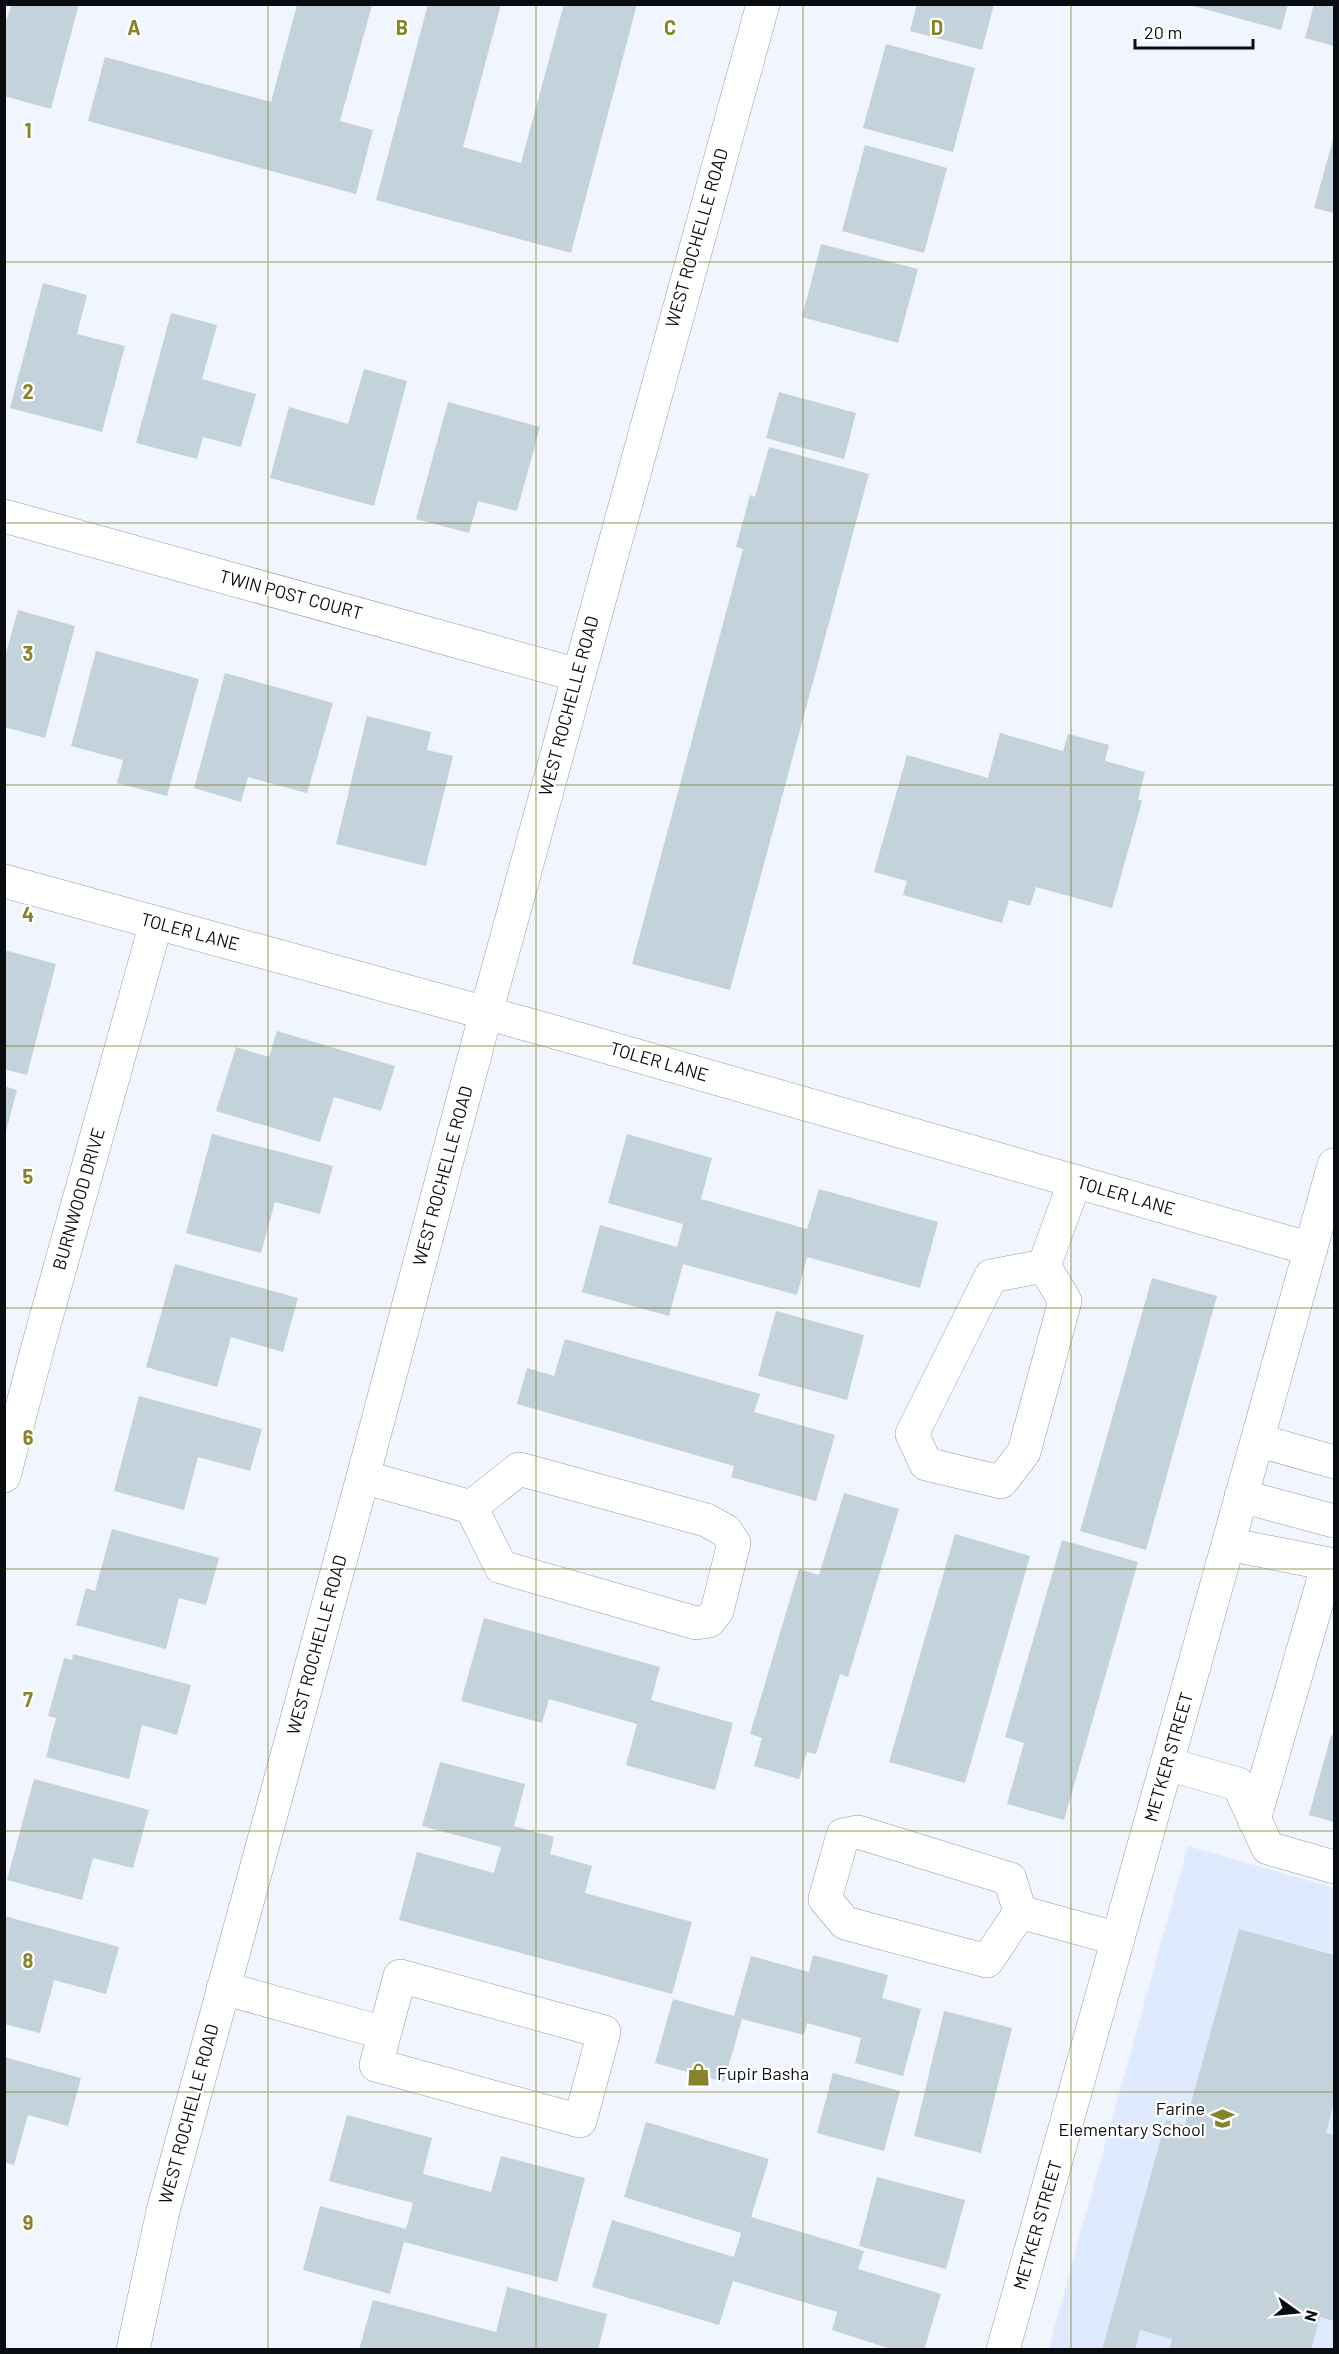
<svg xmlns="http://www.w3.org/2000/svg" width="1339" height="2354" font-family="Barlow,sans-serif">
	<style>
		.built { fill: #dfeaff }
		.building { fill: #c3d2db }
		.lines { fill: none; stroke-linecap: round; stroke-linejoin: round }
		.minor-casing { stroke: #9399a7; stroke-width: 34 }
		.major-casing { stroke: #9399a7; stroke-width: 34 }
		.minor { stroke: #fff; stroke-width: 33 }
		.major { stroke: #fff; stroke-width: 33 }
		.grid { fill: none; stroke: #86832b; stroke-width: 1.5; stroke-opacity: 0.55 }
		.labels { text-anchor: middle; stroke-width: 4.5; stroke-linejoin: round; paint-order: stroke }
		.street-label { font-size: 18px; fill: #090c10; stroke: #fff }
		.poi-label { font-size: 18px; fill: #090c10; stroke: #fff; text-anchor: start }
		.grid-label { font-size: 20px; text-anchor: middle; font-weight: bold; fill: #86832b; stroke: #fff; stroke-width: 4.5; stroke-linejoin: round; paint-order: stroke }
	</style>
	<rect width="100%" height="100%" fill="#f1f5fe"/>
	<path class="built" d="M1188,1846L1334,1888V2349L1048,2350Z"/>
	<path class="building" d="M12,4H79L51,109L4,96V27Z
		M428,4H501L463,147L521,163L564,4H637L571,253L376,200Z
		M917,4H994L982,50L910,31Z
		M1194,4H1288L1281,30L1193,6Z
		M1314,4H1334V46L1305,38Z
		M297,5H372L340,121L373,130L356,194L88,121L105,57L271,102Z
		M886,44L975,68L953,152L863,128Z
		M1334,136V213L1314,208Z
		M865,145L947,168L924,253L842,231Z
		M821,244L918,269L898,343L802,317Z
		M43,283L87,295L77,334L125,346L102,432L10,408Z
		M171,313L217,325L202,379L256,394L241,447L203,437L197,459L136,443Z
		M364,369L407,381L374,506L270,478L289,407L348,424Z
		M779,392L856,413L844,459L766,438Z
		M448,402L540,427L517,511L478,501L469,533L416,519Z
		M769,447L869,474L730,990L632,964L743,549L736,547L750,495L755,497Z
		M18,610L75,626L45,738L4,727V660Z
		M96,651L199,679L167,796L117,783L123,760L71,746Z
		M225,673L333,703L307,793L248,777L241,802L194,788Z
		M367,716L431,732L427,750L453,756L426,866L336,844Z
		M1000,733L1063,751L1068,734L1109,745L1105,761L1145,772L1138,799L1142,801L1112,908L1036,887L1030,906L1009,900L1002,923L903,895L907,881L874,872L907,755L988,778Z
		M4,950L56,964L27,1075L4,1069Z
		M277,1031L395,1066L381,1111L334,1097L320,1142L216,1111L236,1047L269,1057Z
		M4,1086L17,1090L5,1135H4Z
		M212,1134L333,1166L320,1214L275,1202L261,1253L186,1233Z
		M627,1134L712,1158L701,1199L807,1229L819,1189L938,1222L920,1288L807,1257L797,1295L683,1264L669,1316L582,1292L600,1225L677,1247L683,1224L608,1203Z
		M175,1264L298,1298L283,1352L231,1337L217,1387L146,1367Z
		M1152,1278L1217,1296L1146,1550L1080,1531Z
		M776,1311L864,1335L847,1400L758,1376Z
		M565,1339L760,1394L754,1412L835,1435L816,1501L731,1477L734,1466L517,1404L527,1368L554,1376Z
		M139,1396L262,1429L250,1471L198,1457L184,1510L114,1491Z
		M844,1493L899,1509L848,1677L840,1674L816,1754L807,1752L799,1779L754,1766L762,1738L750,1734L799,1569L819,1575Z
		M112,1529L219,1558L206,1605L179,1598L166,1649L76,1625L86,1588L95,1591Z
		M955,1534L1030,1556L965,1783L889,1762Z
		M1062,1540L1138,1562L1064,1820L1007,1804L1024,1743L1005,1737Z
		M484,1618L660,1667L651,1700L733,1723L715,1790L626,1765L637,1724L549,1699L542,1723L461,1701Z
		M73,1654L191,1685L177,1735L142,1725L129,1779L46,1757L56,1718L48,1716L64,1658L72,1660Z
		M1331,1735L1334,1736V1822L1309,1815Z
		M440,1762L525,1784L514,1826L554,1837L550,1854L592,1866L585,1893L692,1922L672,1994L399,1920L417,1852L494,1873L501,1847L422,1826Z
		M34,1779L149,1810L133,1868L93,1858L82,1900L7,1880Z
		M4,1916L119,1947L106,1994L54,1980L40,2033L4,2024Z
		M1239,1929L1334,1955V2103L1326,2133L1334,2135V2321L1320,2317L1311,2350H1169L1172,2339L1140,2330L1135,2350H1102L1166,2120L1185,2125Z
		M813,1955L888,1975L882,1998L921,2009L903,2076L855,2063L861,2038L807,2023L804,2035L742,2019L724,2082L655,2063L673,1999L734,2016L751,1956L809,1972Z
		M944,2011L1012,2028L981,2153L914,2136Z
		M4,2057L81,2078L68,2126L28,2115L14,2165L4,2162Z
		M833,2073L900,2091L884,2151L817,2133Z
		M347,2115L432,2138L423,2174L491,2192L501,2156L585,2178L557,2282L404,2242L390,2294L303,2270L320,2206L406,2229L413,2203L329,2181Z
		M646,2122L769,2159L751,2217L864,2251L858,2269L941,2294L924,2350H894L832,2330L837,2312L733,2281L719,2325L592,2287L612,2220L734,2257L741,2233L624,2197Z
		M877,2177L965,2200L946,2269L859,2246Z
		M507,2287L607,2314L598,2350H359L373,2300L496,2332Z"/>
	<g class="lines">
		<defs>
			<path id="minor" d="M4,516L578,675
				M4,881L537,1027L1311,1249
				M1044,1266L991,1276L912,1434L926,1464L1001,1482L1024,1452L1065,1301L1044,1266L1075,1181
				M1257,1440L1334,1462
				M4,1476L36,1354L156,923
				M363,1477L471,1507L501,1567L696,1623L709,1621L717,1611L734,1543L726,1531L706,1520L519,1469L471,1507
				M1241,1496L1334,1521
				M1228,1544L1334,1565
				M1167,1764L1238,1784L1268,1848L1334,1867
				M1254,1820L1328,1564
				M1020,1912L987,1961L845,1923L825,1899L843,1835L858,1832L1010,1879L1020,1912L1118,1939
				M400,1976L604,2032L580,2121L376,2065Z
				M223,1988L384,2033
				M1003,2350L1334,1165"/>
			<path id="major" d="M133,2350L163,2211L363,1477L486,1013L763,4"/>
		</defs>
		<use href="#minor" class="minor-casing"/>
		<use href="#major" class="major-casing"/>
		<use href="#minor" class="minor"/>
		<use href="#major" class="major"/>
	</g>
	<path class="grid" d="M268,4V2350M536,4V2350M803,4V2350M1071,4V2350M4,262H1334M4,523H1334M4,785H1334M4,1046H1334M4,1308H1334M4,1569H1334M4,1831H1334M4,2092H1334"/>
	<defs>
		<symbol id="shop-bare" viewBox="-9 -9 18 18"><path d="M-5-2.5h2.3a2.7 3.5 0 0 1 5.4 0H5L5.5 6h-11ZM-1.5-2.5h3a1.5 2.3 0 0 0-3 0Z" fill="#86832b" stroke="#fff" stroke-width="2.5" paint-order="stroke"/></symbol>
		<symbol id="school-bare" viewBox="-9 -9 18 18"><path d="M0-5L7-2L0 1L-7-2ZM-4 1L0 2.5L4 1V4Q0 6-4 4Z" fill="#86832b" stroke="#fff" stroke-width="2.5" paint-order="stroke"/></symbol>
	</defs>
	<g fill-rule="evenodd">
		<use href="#shop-bare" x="682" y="2058" width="33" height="33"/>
		<use href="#school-bare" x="1206" y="2102" width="33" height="33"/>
	</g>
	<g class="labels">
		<g class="street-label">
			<text transform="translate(697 238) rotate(-74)" y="6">WEST ROCHELLE ROAD</text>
			<text transform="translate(291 595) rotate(15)" y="6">TWIN POST COURT</text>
			<text transform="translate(569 706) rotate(-75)" y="6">WEST ROCHELLE ROAD</text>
			<text transform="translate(190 932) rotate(15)" y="6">TOLER LANE</text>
			<text transform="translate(659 1062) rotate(16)" y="6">TOLER LANE</text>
			<text transform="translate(443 1176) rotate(-75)" y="6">WEST ROCHELLE ROAD</text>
			<text transform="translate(1126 1196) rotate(16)" y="6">TOLER LANE</text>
			<text transform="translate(79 1199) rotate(-74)" y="6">BURNWOOD DRIVE</text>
			<text transform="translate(317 1645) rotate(-75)" y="6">WEST ROCHELLE ROAD</text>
			<text transform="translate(1169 1757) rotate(-74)" y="6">METKER STREET</text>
			<text transform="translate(189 2114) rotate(-75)" y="6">WEST ROCHELLE ROAD</text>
			<text transform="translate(1038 2225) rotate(-74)" y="6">METKER STREET</text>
		</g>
		<g class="poi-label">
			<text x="717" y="2080">Fupir Basha</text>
			<text x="1205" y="2115" text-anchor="end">Farine<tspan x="1205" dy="21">Elementary School</tspan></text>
		</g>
	</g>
	<g class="grid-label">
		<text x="134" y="35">A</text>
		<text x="402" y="35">B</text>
		<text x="670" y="35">C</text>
		<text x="937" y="35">D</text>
		<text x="28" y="138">1</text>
		<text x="28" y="399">2</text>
		<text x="28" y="661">3</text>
		<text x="28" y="922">4</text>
		<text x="28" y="1184">5</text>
		<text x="28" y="1445">6</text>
		<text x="28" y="1707">7</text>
		<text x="28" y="1968">8</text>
		<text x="28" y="2230">9</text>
	</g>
	<rect width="1339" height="2354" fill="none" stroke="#090c10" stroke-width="12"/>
	<g transform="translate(1297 2312) rotate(105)" stroke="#ffffff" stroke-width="4.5" paint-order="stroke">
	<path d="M0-4.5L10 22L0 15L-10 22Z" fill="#090c10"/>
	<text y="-9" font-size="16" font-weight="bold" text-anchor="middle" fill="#090c10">N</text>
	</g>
	<path d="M1135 39v9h118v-9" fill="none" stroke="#090c10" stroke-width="3"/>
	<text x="1144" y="39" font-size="18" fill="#090c10" stroke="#ffffff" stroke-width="4.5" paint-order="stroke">20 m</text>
</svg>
